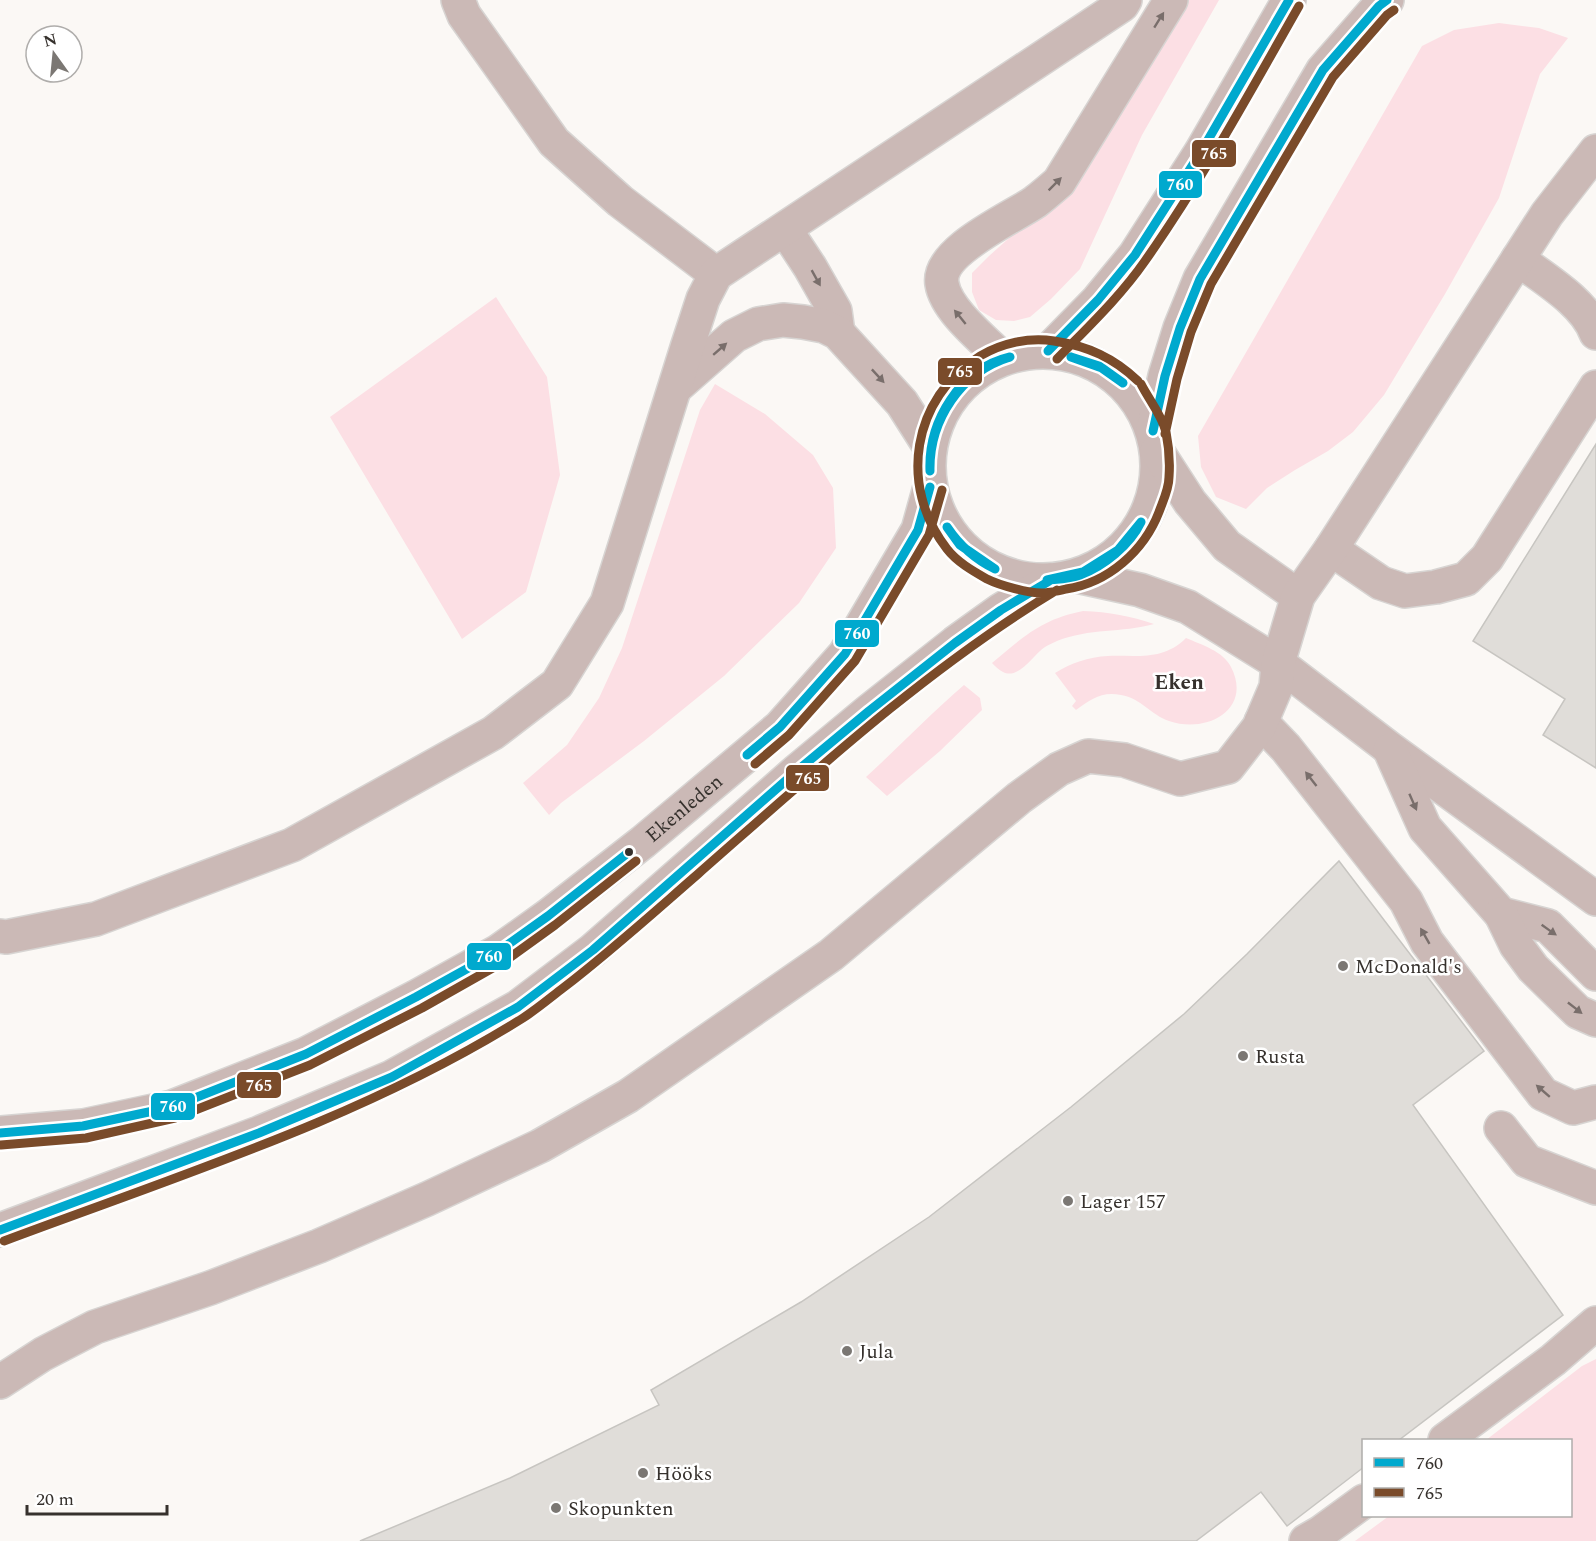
<svg xmlns="http://www.w3.org/2000/svg" width="1596" height="1541" font-family="Spectral,serif">
	<style>
		.green { fill: #fcdfe4 }
		.building { fill: #e0ddd9; stroke: #c7c5c1; stroke-width: 1.5 }
		.lines { fill: none; stroke-linecap: round; stroke-linejoin: round }
		.minor-casing { stroke: #d7d4d2; stroke-width: 36 }
		.minor { stroke: #cbb9b6; stroke-width: 33 }
		.bus-1-casing { stroke: #fff; stroke-width: 14 }
		.bus-2-casing { stroke: #fff; stroke-width: 14 }
		.bus-1 { stroke: #00a9ce; stroke-width: 9 }
		.bus-2 { stroke: #7a4b2a; stroke-width: 9 }
		.oneway { fill: #796e6b }
		.bus-dot { fill: #36312d; stroke: #fff; stroke-width: 2 }
		.poi-dot { fill: #7b7773; stroke: #fff; stroke-width: 2 }
		.labels { text-anchor: middle; stroke-width: 5; stroke-linejoin: round; paint-order: stroke }
		.street-label { font-size: 20px; fill: #36312d; stroke: #fff }
		.poi-label { font-size: 20px; fill: #36312d; stroke: #fff; text-anchor: start }
		.neighbourhood-label { font-size: 21px; font-weight: bold; fill: #36312d; stroke: #fff }
		.line-badge { stroke: #fff; stroke-width: 2 }
		.badge-label { font-size: 16px; text-anchor: middle; font-weight: bold; fill: #fff }
	</style>
	<rect width="100%" height="100%" fill="#fbf8f5"/>
	<path class="green" d="M1186,0H1219L1142,135L1080,269L1051,299L1030,317L1014,321L996,320L979,310L972,292V273L989,256L1075,179Z
		M1499,23L1539,28L1568,38L1540,74L1499,198L1445,294L1384,395L1353,432L1328,451L1295,470L1267,488L1246,509L1216,497L1201,467L1198,436L1422,46L1454,30Z
		M496,297L547,377L560,475L526,592L462,639L330,417Z
		M715,384L765,414L813,455L833,488L836,548L799,603L724,676L644,741L561,803L549,815L523,783L567,745L599,698L622,648L700,410Z
		M1083,611C1109,612 1131,616 1154,624C1122,633 1089,628 1057,641C1053,643 1048,645 1045,647C1034,654 1019,680 1003,672C999,670 995,666 992,663C1023,637 1042,619 1083,611Z
		M1186,638C1202,645 1223,651 1231,667C1253,710 1206,734 1169,721C1151,715 1141,698 1121,695C1102,691 1091,699 1076,710L1072,706L1076,701L1055,673C1071,663 1088,657 1108,656C1138,655 1163,661 1186,638Z
		M964,685L980,698L982,710L940,751L887,796L866,777C899,747 930,714 964,685Z
		M1596,1359V1541H1355L1389,1516H1570V1440H1486L1582,1366Z"/>
	<path class="building" d="M1596,444V768L1543,735L1565,699L1473,641Z
		M1339,861L1484,1051L1413,1105L1563,1315L1399,1440H1364V1467L1287,1526L1261,1492L1196,1541H360L510,1478L659,1405L651,1390L801,1302L929,1217L1071,1107L1184,1014L1247,954Z"/>
	<g class="lines">
		<defs>
			<g id="minor">
				<path d="M458,0L464,15L554,142L620,201L716,274"/>
				<path d="M785,229L810,267L835,311L838,333"/>
				<path d="M1518,259C1543,278 1585,302 1596,333"/>
				<path d="M1048,351L1098,300L1135,255L1201,152L1289,0"/>
				<circle cx="1043" cy="466" r="114"/>
				<path d="M1002,358C984,340 946,310 942,284C936,251 1012,218 1035,202C1043,196 1051,189 1059,182L1171,0"/>
				<path d="M676,387L734,336L758,324L783,320L803,322L824,326L838,333L902,403L930,447"/>
				<path d="M1153,431L1165,376L1180,328L1200,279L1323,70L1379,6L1387,0"/>
				<path d="M1157,451L1190,502L1227,546L1298,596"/>
				<path d="M1331,549L1381,583L1405,591L1436,587L1466,579L1487,558L1596,387"/>
				<path d="M1076,576L1140,590L1188,607L1278,663L1389,748L1596,899"/>
				<path d="M1261,722L1286,748L1406,901L1427,942L1543,1094L1573,1108L1596,1102"/>
				<path d="M1390,750L1425,828L1501,914L1548,926L1596,974"/>
				<path d="M1501,914L1516,945L1533,968L1578,1012L1596,1020"/>
				<path d="M0,936L6,937L96,919L292,845L493,733L557,684L607,603L687,348L703,299L716,274L1122,5L1125,0"/>
				<path d="M1501,1128L1527,1161L1596,1188"/>
				<path id="s1" d="M0,1133L83,1126L172,1107L306,1054L416,997L499,951L548,916L643,842L780,727L845,654L918,530L930,487"/>
				<path d="M0,1230L259,1133L392,1077L518,1007L593,950L798,770L869,711L955,643L1001,610L1051,580"/>
				<path d="M0,1382L43,1354L95,1327L210,1288L319,1246L427,1199L540,1146L628,1096L831,955L1019,798L1059,769L1088,756L1124,760L1180,779L1228,767L1259,727L1276,687L1278,663L1298,596L1331,549L1547,214L1596,151"/>
				<path d="M1445,1440L1553,1360L1596,1323"/>
				<path d="M1306,1541L1320,1533L1364,1501"/>
			</g>
		</defs>
		<use href="#minor" class="minor-casing"/>
		<use href="#minor" class="minor"/>
		<defs>
			<path id="bus-1" d="M1048,351L1098,300L1135,255L1201,152L1289,0
				M1071,357L1099,366L1123,383
				M1071,357L1102,368L1123,383
				M1153,431L1165,376L1180,328L1200,279L1323,70L1379,6L1387,0
				M930,471C928,421 960,369 1010,357
				M930,471C929,420 961,372 1010,357
				M947,527L960,545L995,569
				M947,527C960,546 974,559 995,569
				M1047,580L1083,572L1118,550L1141,522
				M1047,580C1057,579 1070,579 1080,575C1104,566 1130,545 1141,522
				M747,755L780,727L845,654L918,530L930,487
				M0,1133L83,1126L172,1107L306,1054L416,997L499,951L548,916L629,852
				M0,1230L259,1133L392,1077L518,1007L593,950L798,770L869,711L955,643L1001,610L1051,580"/>
			<path id="bus-2" d="M1057,359C1087,328 1120,297 1145,261C1202,180 1250,92 1299,6
				M1138,381C1114,358 1088,346 1054,341C1029,337 1002,343 980,356C912,398 898,486 947,549C957,562 973,571 987,579C999,585 1030,594 1044,593C1051,592 1059,591 1066,589C1108,583 1144,551 1159,512C1163,501 1169,489 1169,477C1170,463 1169,447 1166,432C1162,415 1149,400 1141,384
				M1165,434L1177,379L1191,332L1211,284L1333,77L1387,15L1394,10
				M755,764L789,735L855,661L929,535L942,490
				M1,1145L86,1138L175,1118L310,1065L422,1008L505,961L555,925L636,861
				M4,1241C180,1175 363,1118 523,1018C537,1009 550,998 563,988C610,952 653,913 698,874C812,774 926,669 1057,590"/>
		</defs>
		<use href="#bus-1" class="bus-1-casing"/>
		<use href="#bus-2" class="bus-2-casing"/>
		<use href="#bus-1" class="bus-1"/>
		<use href="#bus-2" class="bus-2"/>
	</g>
	<defs><path id="oneway-solid" d="M-6-.8H1V-3.2L6.5 0L1 3.2V.8H-6Z" transform="scale(1.5)"/></defs>
	<g class="oneway">
		<use href="#oneway-solid" transform="translate(1159 20) rotate(-58)"/>
		<use href="#oneway-solid" transform="translate(1055 184) rotate(-45)"/>
		<use href="#oneway-solid" transform="translate(816 278) rotate(61)"/>
		<use href="#oneway-solid" transform="translate(960 317) rotate(-129)"/>
		<use href="#oneway-solid" transform="translate(720 349) rotate(-41)"/>
		<use href="#oneway-solid" transform="translate(878 376) rotate(47)"/>
		<use href="#oneway-solid" transform="translate(1311 779) rotate(-128)"/>
		<use href="#oneway-solid" transform="translate(1413 802) rotate(66)"/>
		<use href="#oneway-solid" transform="translate(1549 930) rotate(35)"/>
		<use href="#oneway-solid" transform="translate(1425 936) rotate(-120)"/>
		<use href="#oneway-solid" transform="translate(1575 1008) rotate(38)"/>
		<use href="#oneway-solid" transform="translate(1543 1091) rotate(-139)"/>
	</g>
	<circle class="bus-dot" cx="629" cy="852" r="5"/>
	<g class="poi-dot">
		<circle cx="1343" cy="966" r="6"/>
		<circle cx="1243" cy="1056" r="6"/>
		<circle cx="1068" cy="1201" r="6"/>
		<circle cx="847" cy="1351" r="6"/>
		<circle cx="643" cy="1473" r="6"/>
		<circle cx="556" cy="1508" r="6"/>
	</g>
	<g class="labels">
		<g class="street-label">
			<text dy="7" stroke="none"><textPath href="#s1" startOffset="771">Ekenleden</textPath></text>
		</g>
		<g class="poi-label">
			<text x="1355" y="973">McDonald's</text>
			<text x="1255" y="1063">Rusta</text>
			<text x="1080" y="1208">Lager 157</text>
			<text x="859" y="1358">Jula</text>
			<text x="655" y="1480">Hööks</text>
			<text x="568" y="1515">Skopunkten</text>
		</g>
		<g class="neighbourhood-label">
			<text x="1179" y="689">Eken</text>
		</g>
	</g>
	<g class="line-badge">
		<rect x="1191" y="139" width="46" height="29" rx="6" fill="#7a4b2a"/>
		<rect x="1158" y="170" width="45" height="29" rx="6" fill="#00a9ce"/>
		<rect x="937" y="357" width="46" height="29" rx="6" fill="#7a4b2a"/>
		<rect x="834" y="619" width="46" height="29" rx="6" fill="#00a9ce"/>
		<rect x="785" y="764" width="45" height="28" rx="6" fill="#7a4b2a"/>
		<rect x="466" y="942" width="46" height="29" rx="6" fill="#00a9ce"/>
		<rect x="236" y="1071" width="46" height="28" rx="6" fill="#7a4b2a"/>
		<rect x="150" y="1092" width="46" height="29" rx="6" fill="#00a9ce"/>
	</g>
	<g class="badge-label">
		<text x="1214" y="159">765</text>
		<text x="1180" y="190">760</text>
		<text x="960" y="377">765</text>
		<text x="857" y="639">760</text>
		<text x="808" y="784">765</text>
		<text x="489" y="962">760</text>
		<text x="259" y="1091">765</text>
		<text x="173" y="1112">760</text>
	</g>
	<rect x="1362" y="1439" width="210" height="78" fill="#ffffff" stroke="#afadab" stroke-width="1.5"/>
	<rect x="1374" y="1458" width="30" height="9" fill="#00a9ce" stroke="#afadab" stroke-width="1.5"/>
	<text x="1416" y="1469" font-size="18" fill="#36312d">760</text>
	<rect x="1374" y="1488" width="30" height="9" fill="#7a4b2a" stroke="#afadab" stroke-width="1.5"/>
	<text x="1416" y="1499" font-size="18" fill="#36312d">765</text>
	<g transform="translate(54 54) rotate(345)"><circle r="28" fill="#ffffff" stroke="#afadab" stroke-width="1.5"/>
	<path d="M0-4.5L10 22L0 15L-10 22Z" fill="#7b7773"/>
	<text y="-9" font-size="16" font-weight="bold" text-anchor="middle" fill="#36312d">N</text>
	</g>
	<path d="M27 1505v9h140v-9" fill="none" stroke="#36312d" stroke-width="3"/>
	<text x="36" y="1505" font-size="18" fill="#36312d" stroke="#ffffff" stroke-width="4.5" paint-order="stroke">20 m</text>
</svg>
